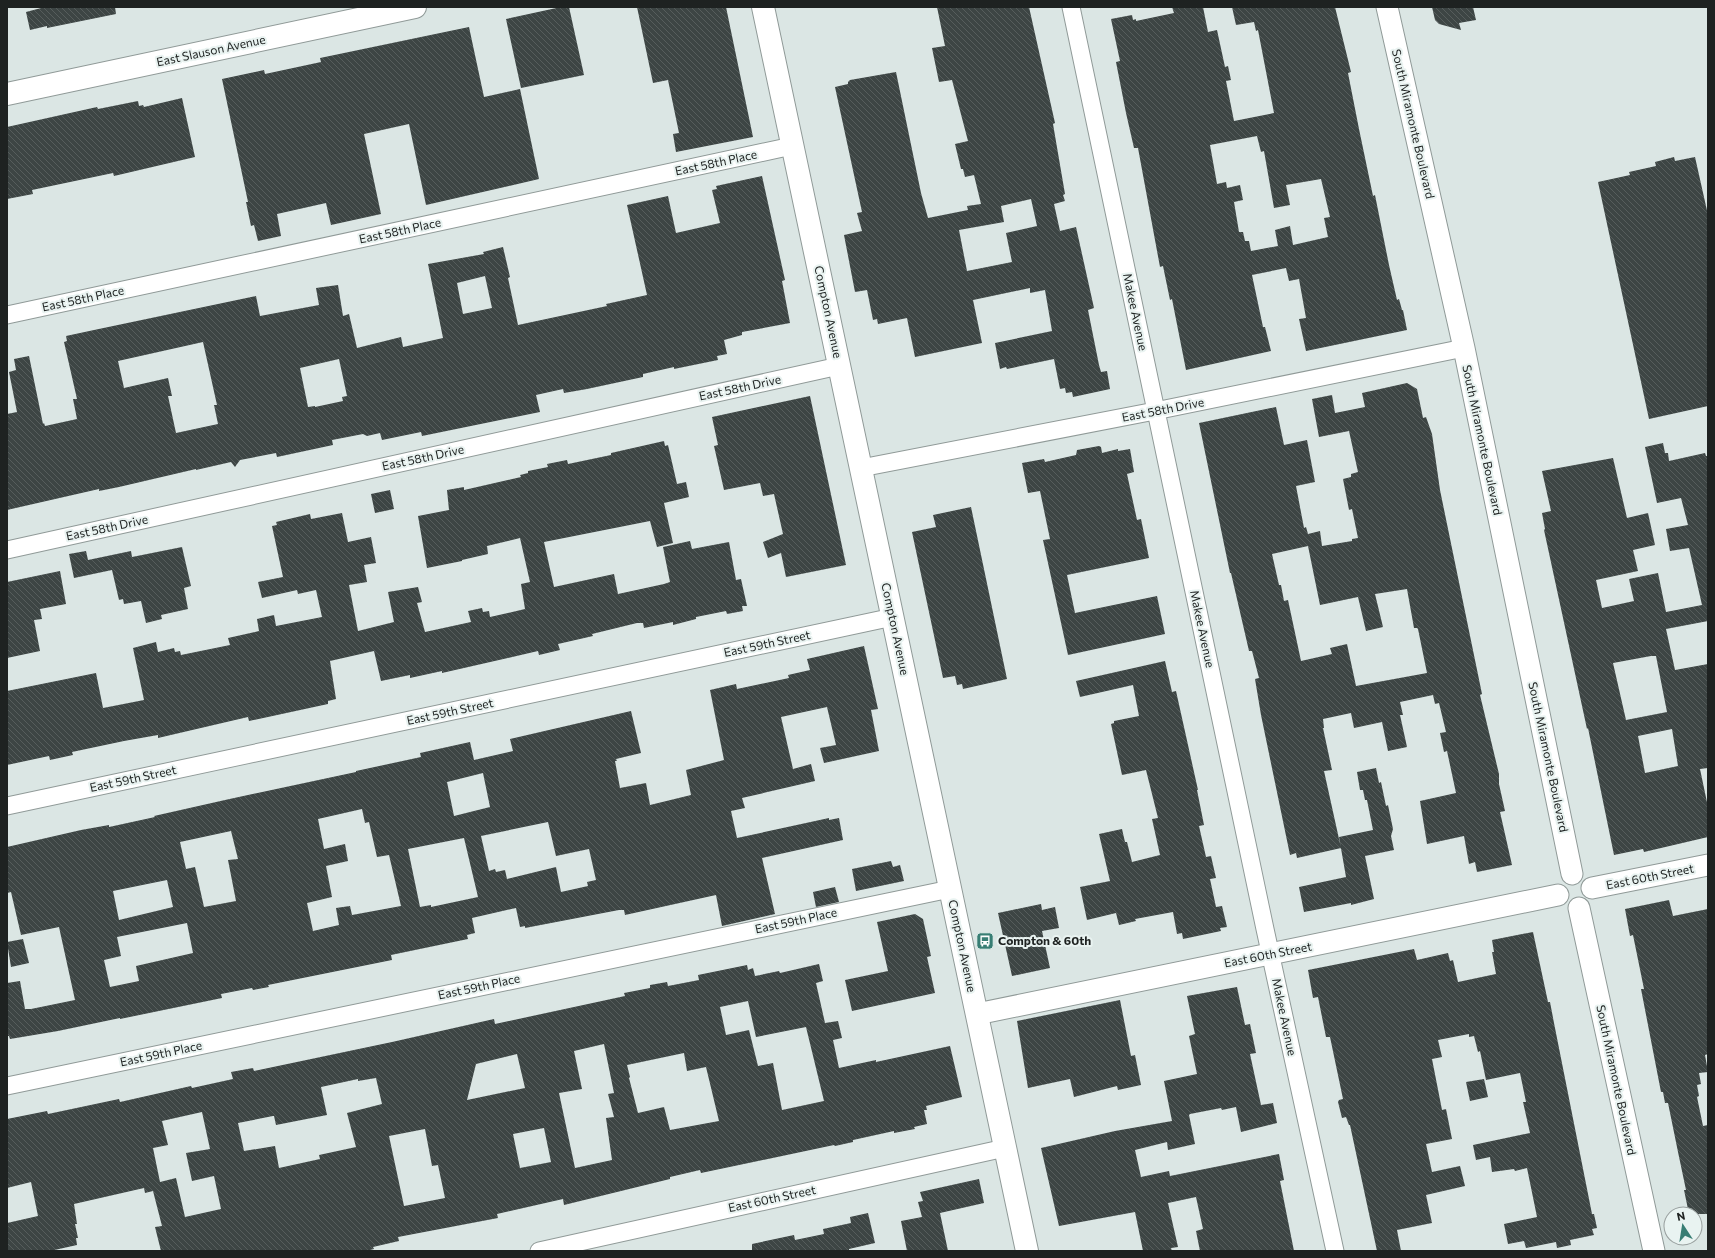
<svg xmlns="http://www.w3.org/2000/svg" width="1715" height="1258" font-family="Commissioner,sans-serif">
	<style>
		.building { fill: url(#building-back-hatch); fill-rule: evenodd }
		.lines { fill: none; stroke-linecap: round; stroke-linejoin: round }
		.minor-casing { stroke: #909a98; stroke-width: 19 }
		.tertiary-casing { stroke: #909a98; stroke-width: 23 }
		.secondary-casing { stroke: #909a98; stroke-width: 24 }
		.primary-casing { stroke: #909a98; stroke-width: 24 }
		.minor { stroke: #fff; stroke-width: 17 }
		.tertiary { stroke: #fff; stroke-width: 21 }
		.secondary { stroke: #fff; stroke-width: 22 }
		.primary { stroke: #fff; stroke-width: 22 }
		.labels { text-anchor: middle; stroke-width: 4; stroke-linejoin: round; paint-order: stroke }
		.street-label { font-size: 12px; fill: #1e2221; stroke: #e9f3f1 }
		.poi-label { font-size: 12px; font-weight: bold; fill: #1e2221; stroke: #e9f3f1; text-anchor: start }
	</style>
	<defs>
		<pattern id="building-back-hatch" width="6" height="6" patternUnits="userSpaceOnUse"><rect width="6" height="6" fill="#3d4544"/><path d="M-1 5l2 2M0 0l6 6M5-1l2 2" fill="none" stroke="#565d5c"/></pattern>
	</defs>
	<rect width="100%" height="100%" fill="#dbe6e4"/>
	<path class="building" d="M45,7H115L116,14L47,28V26L30,30L26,12Z
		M561,7H569L584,75L521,88L506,19Z
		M637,7H726L753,137L676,152L673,134L679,133L668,80L653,83Z
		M937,7H1029L1055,123L1053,124L1065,194L1063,195L1065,201L1054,204L1060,231L1076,227L1094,308L1088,310L1099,365L1101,372L1107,371L1110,389L1073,397L1072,392L1066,393L1065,388L1060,389L1054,359L1007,369L1006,367L1000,369L995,343L1052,331L1045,290L1030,293V288L973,300L982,343L915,357L907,318L878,324L877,319L873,320L867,290L855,292L844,235L862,231L857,213L862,212L835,87L848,84V82L850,80L896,72L921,193L928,218L968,210L967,206L981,204L974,175L965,177L963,169H961L955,144L968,141L952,80L939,82L932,48L945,46ZM1031,199L1037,226L1006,233L1012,262L967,271L959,230L1004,222L1001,206Z
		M1172,7H1203L1208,32L1217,30L1225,67L1228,66L1231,80L1226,81L1234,121L1274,113L1258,30L1256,31L1254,22L1236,25L1232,7H1335L1351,72L1348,73L1359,129L1373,196L1375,195L1389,265L1397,300L1399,299L1402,310H1403L1407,330L1306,351L1299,319L1306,318L1299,279L1289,281L1286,268L1252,275L1263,327H1265L1271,351L1186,370L1172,299L1170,300L1163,266L1160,267L1138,148H1134L1126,113L1116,62L1120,61L1111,19L1132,15L1133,20L1136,19V21L1174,13ZM1257,136L1261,152L1264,151L1274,208L1290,205L1286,185L1321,179L1330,217L1324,218L1328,237L1293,245L1290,226L1275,230L1278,246L1251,251L1249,241H1245L1243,232H1239L1234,202L1243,200L1240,185L1227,188L1226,182L1217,184L1210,145Z
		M1432,7H1473L1476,20L1459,23L1461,30L1439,24L1435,20Z
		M469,27L484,97L520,89L539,179L426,205L409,124L364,134L381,214L331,225L326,203L277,214L281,236L258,241L254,225L251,226L246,202H248L222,79L264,70L265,74L321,62L320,58Z
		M182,98L195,157L114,176L113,173L32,190L33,194L7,199V127L97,107L98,109L138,101L139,106L143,105L144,107Z
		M1674,157L1675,161L1695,157L1708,215V406L1649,419L1598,182L1630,175L1629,172L1656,166L1655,162Z
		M762,176L785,280L782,281L790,323L742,332V335L724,340L727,354L717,356L718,360L674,369V367L643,374V377L587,389L564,393L563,389L536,395L540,412L422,436L421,432L382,440L380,433L367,436L363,434L332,440L333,445L277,457L276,453L240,460L235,467L231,462L196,470V469L119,487L99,491V489L7,510V414L17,412L9,372L16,370L14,359L29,356L43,424L44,423L45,426L77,419L73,399H77L64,342L67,341L66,336L94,330L256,296L260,316L319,305L316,288L338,285L343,316L349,314L357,348L401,337L403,347L443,338L428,264L484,254L483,252L503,247L510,277L508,278L518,325L607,306L606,304L647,295L627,205L668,196L676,233L720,223L712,190L717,189L716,186ZM485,276L492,308L463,314L457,283ZM203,342L217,405H214L218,424L176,433L168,396H172L168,378L124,388L118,361ZM339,359L347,396L342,397L343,401L315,407V406L308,407L300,368Z
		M1407,383L1417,389L1423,418L1426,417L1432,434L1440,490L1482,694L1480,695L1499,774V784L1505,811L1500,812L1512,865L1477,872L1475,862L1469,864L1464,836L1427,844L1420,801L1456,793L1447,751L1444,752L1440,733L1446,732L1439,703L1435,704L1433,695L1400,702L1403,715H1400L1407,747L1388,751L1382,722L1354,728L1351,713L1323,719L1324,728H1323L1332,770L1324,771L1341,848L1297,858L1296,853L1290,855L1261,715L1255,679L1259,678L1252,651H1249L1231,573H1230L1199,423L1276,407L1284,445L1307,440L1315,482L1296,486L1304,528L1306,527L1308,534L1320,531L1322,546L1352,541V539L1358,538L1352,509L1349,510L1343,479L1351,477V474L1358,472L1349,431L1319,437L1312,399L1332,395L1335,413L1365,407L1362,393ZM1308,546L1320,605L1358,597L1366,631L1383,627L1375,594L1407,589L1414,628H1417L1418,629L1427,673L1356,686L1347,644L1330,648L1332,654L1301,661L1288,600L1284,601L1281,585H1279L1272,554Z
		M810,396L846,565L786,577L781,553L768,558L763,542L783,534L774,494L763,496L760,483L724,490L714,446L718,445L712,417Z
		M664,441L665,446L668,445L677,484L686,482L689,497L664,503L673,543L657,547L650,521L544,542L554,587L614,574L618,594L664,584L670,582L663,547L690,541L692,549L729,542L736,580L741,579L747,606H742L743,611L727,614L726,611L696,617V619L673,625V622L644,628L643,623H637L592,634L593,636L558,644L560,650L539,655L538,651L442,673V671L410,678V675L381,681L374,651L330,661L336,699L328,701V704L249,721L248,717L158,738V735L124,741L72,752L73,755L50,760L49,756L7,765V691L96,673L103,708L144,700L133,648L156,642L158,652L174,648L175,652L180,651L181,655L230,645L228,638L259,631L257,619L274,615L276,626L322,617L316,590L298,594L297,590L262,598L258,582L283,577L272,526L277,525L276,522L310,514L311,519L342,513L348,542L371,537L376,563L364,565L367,582L349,585L358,631L394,622L388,592L418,587L422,602L417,603L425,632L471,622L468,611L482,608L483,612L489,611L490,617L525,609L521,584L530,582L520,538L487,546L488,554L462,560V561L427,568L418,516L449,510L447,490L464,487V490L521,477L520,475L528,473V471L548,467L547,464L567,460L568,464L611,455V453Z
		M1663,443L1665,453H1668L1669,461L1705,453L1706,456H1708V621L1666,629L1675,670L1708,664V768L1700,769L1708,807V837L1644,852L1643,849L1614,855L1588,728L1587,729L1544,530L1545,529L1542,513L1551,511L1542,471L1613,458L1627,518L1648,513L1655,545L1633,550L1638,571L1596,580L1602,608L1634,601L1629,579L1658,573L1666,612L1702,605L1689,548L1670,551L1666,529L1688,525L1681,498L1657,503L1645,447ZM1651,656H1656L1667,712L1626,720L1613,663ZM1672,729L1678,766L1645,773L1638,736Z
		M1099,446L1101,447L1102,453L1118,449V451L1130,449L1134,472L1127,474L1137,520L1141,519L1149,558L1067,575L1075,613L1157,596L1165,634L1068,655L1043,540L1050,539L1040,491L1028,493L1022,463L1044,459L1045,462L1076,455L1077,450Z
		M390,490L394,509L375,513L371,494Z
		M971,507L1007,679L963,689L962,684L957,685L955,676L943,678L912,532L936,527L933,515Z
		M182,547L191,586L184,588L188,609L161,615L162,619L146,623L141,601L124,604L123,599L119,600L112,570L74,578L69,554L86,551L88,560L131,551L132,557Z
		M60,571L66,604L40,609L42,619L34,620L40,651L7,658V582Z
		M864,646L878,709L871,710L879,751L824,763L820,748L836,745L827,707L781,717L793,769L811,764L815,781L742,798L745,808L731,811L737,838L829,818V820L839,818L843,840L762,858L775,914L722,926L716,895L625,915L624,910H619L525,928V926L520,927L516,908L472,918L475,933L467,935L468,939L391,955L392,960L268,985L269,987L253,990L252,988L221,994L222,998L120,1019V1018L58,1031L10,1039L9,1036H7V983L20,981L25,1009H31L75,1000L59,927L21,935L11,892L7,893V847L81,830L109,825V827L155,817L154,816L225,800L356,772V771L421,757L420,753L470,742L474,760L513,751L510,739L631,711L641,753L616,759L617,761H615L620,788L646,783L650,805L691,795L686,770L724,760L710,690L736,684L737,689L789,678L788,675L810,670L807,659ZM483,773L490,807L454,816L447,782ZM362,809L365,823L369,822L377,857L389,855L401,906L352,915L350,906L336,908L339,925L313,931L307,903L332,897L326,866L348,861L345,844L324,849L318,819ZM548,822L556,856L589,849L596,880L587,882L588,886L561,892L556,867L507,879L505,870L496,872L495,869L489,871L481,836ZM231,831L238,859L228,860L236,901L204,907L195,867L186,869L180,842ZM464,838L478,897L431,907V905L420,907L408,849ZM167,880L173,907L119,920L113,891ZM187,923L193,953L136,966L139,981L110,987L104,960L121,956L117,937Z
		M1165,661L1172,692L1176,691L1198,790H1197L1204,825L1199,826L1206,857L1211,856L1216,878L1210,879L1216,907L1222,906L1227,927L1220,928L1221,931L1183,939L1182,933L1177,934L1173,912L1135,919L1136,921L1119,925L1116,913L1087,920L1080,887L1110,881L1099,834L1122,829L1125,842H1127L1132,862L1160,855L1152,819L1158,818L1146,770L1122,775L1111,724L1114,723V721L1139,716L1133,685L1080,697L1076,681Z
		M1376,768L1379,783L1381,782L1386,806L1388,805L1393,829L1391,836L1394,850L1365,856L1374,899L1351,905V903L1304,912L1299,887L1346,877L1339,837L1373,830L1367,800H1365L1363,790H1360L1357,772Z
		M891,861L893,867L900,865L904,881L856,891L852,869Z
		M835,887L839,902L816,907L813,892Z
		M1669,900L1673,916L1708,909V1054L1705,1055L1708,1072L1699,1073L1701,1084L1697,1085L1699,1096L1697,1097L1703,1126L1708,1125V1214H1689L1684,1190H1686L1678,1152L1668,1103H1665L1663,1092H1661L1641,989H1644L1633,935L1630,936L1625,909Z
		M1041,904L1042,910L1055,907L1059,928L1042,931L1050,968L1012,976L998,913Z
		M915,914L923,919L931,956L927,957L935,993L852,1011L845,980L888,971L877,922Z
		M1533,932L1548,1002H1550L1554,1023L1592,1214H1594L1597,1228L1592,1229L1594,1235L1570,1240L1571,1245L1557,1248L1556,1242L1526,1248L1524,1241L1508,1244L1504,1224L1537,1217L1527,1168L1515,1171L1514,1169L1492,1172L1490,1157L1476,1160L1473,1145L1530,1133L1523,1102H1526L1520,1073L1486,1080L1480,1051L1478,1052L1474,1036L1469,1037V1034L1438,1040L1442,1057L1432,1059L1442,1110L1446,1109L1452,1139L1426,1144L1432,1172L1460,1166L1465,1186L1426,1195L1432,1223L1397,1230L1401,1251H1377L1350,1125H1349L1346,1117L1342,1118L1338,1102L1339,1100L1343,1099L1330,1037H1326L1318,997L1313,998L1308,970L1414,949L1417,960L1448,953L1450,961L1453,960L1458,982L1496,974L1492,952H1494L1492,940Z
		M23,939L29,963L11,967L7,942Z
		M819,964L823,981L816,983L825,1023L838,1021L842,1038L833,1040L839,1068L876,1060V1062L950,1046L962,1097L926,1106L927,1110H924L927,1124L914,1127L915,1129L894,1133V1131L853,1140V1142L835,1146L834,1145L701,1173L700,1170L670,1177V1179L564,1205L563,1199L497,1214L498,1218L398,1237L399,1241L373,1247L374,1249L366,1251H161L155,1227L162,1226L153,1191L145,1193L144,1188L74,1204L77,1224H75L78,1238H76L77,1245L50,1251H7V1223L38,1216L31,1182L7,1188V1119L47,1111L48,1114L119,1099L120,1102L191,1086L192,1088L233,1079L231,1072L253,1068L254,1071L392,1042L494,1019L495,1024L574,1007L625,996L624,993L650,988V985L667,982L668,986L699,980L698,975L747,965L748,970L753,968L755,976L779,971L780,973ZM748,1001L756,1037L806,1027L824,1101L782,1110L773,1063L758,1066L749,1030L726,1035L720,1007ZM604,1044L614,1093L608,1094L614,1117L606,1118L612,1160L575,1168L559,1093L582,1089L574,1051ZM684,1053L687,1071L706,1067L719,1121L670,1130L664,1107L638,1113L629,1078L630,1077L627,1065ZM517,1054L525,1088L467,1100L476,1064ZM376,1078L382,1104L347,1113L356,1147L319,1155L320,1159L279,1168L275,1146L244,1151L238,1123L273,1116H274L276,1125L327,1115L321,1087L358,1079V1081ZM202,1112L210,1149L186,1153L192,1181L214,1176L221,1209L185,1217L176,1178L160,1182L153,1148L168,1145L162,1121ZM544,1128L551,1162L520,1168L513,1134ZM425,1129L432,1166L438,1165L445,1198L404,1206L389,1136Z
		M1237,987L1245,1025L1250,1024L1256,1053L1250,1054L1261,1105L1273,1103L1277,1123L1241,1132L1236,1107L1222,1110L1221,1108L1190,1114L1189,1115L1195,1144L1168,1150L1167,1142L1135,1150L1141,1177L1169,1171L1170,1176L1279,1154L1284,1180L1280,1181L1294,1251H1200L1196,1231L1203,1229L1196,1197L1168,1203L1178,1247L1171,1248L1172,1251H1143L1135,1212L1059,1226L1041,1148L1115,1131L1172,1121L1164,1081L1197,1074L1189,1036L1195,1034L1187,996Z
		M1120,1000L1131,1056L1135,1055L1141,1085L1118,1090L1117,1086L1074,1097L1070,1079L1028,1088L1017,1021Z
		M1484,1079L1488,1097L1470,1101L1466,1082Z
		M979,1179L984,1203L940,1213L948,1251H907L901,1221L922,1217L918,1202L923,1201L920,1192Z
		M868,1213L875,1243L849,1249V1251H752V1244L794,1235L795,1240L824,1234L823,1229L851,1223L850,1217Z"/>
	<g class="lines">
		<defs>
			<path id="minor" d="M1071,7L1265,929L1335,1251
				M7,315L792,146
				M861,468L1155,411L1464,348
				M7,550L839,366
				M7,806L893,617
				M7,1086L950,889
				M539,1251L1005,1148"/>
			<path id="tertiary" d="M1387,7L1464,348L1572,874
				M1592,888L1708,865
				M1579,908L1654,1251
				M977,1014L1558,895"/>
			<path id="secondary" d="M763,7L1027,1251"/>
			<path id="primary" d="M7,94L415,7"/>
		</defs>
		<use href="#minor" class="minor-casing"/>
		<use href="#tertiary" class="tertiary-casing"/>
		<use href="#secondary" class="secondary-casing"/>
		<use href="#primary" class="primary-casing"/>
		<use href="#minor" class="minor"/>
		<use href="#tertiary" class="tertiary"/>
		<use href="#secondary" class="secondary"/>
		<use href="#primary" class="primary"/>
	</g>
	<defs>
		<symbol id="bus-square" viewBox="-11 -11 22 22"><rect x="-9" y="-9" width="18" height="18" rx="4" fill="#387e74" stroke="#e9f3f1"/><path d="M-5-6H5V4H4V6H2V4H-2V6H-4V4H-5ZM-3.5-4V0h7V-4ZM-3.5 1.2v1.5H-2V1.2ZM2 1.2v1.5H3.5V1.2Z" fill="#fff"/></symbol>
	</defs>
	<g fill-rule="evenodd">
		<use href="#bus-square" x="975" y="931" width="20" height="20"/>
	</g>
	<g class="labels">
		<g class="street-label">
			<text transform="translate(211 51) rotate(-12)" y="4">East Slauson Avenue</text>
			<text transform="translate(1413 124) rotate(77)" y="4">South Miramonte Boulevard</text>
			<text transform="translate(716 163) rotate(-12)" y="4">East 58th Place</text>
			<text transform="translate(400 231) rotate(-12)" y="4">East 58th Place</text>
			<text transform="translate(83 299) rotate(-12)" y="4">East 58th Place</text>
			<text transform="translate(828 312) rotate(78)" y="4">Compton Avenue</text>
			<text transform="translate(1135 312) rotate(78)" y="4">Makee Avenue</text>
			<text transform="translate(740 388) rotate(-12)" y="4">East 58th Drive</text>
			<text transform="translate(1163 410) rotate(-11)" y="4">East 58th Drive</text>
			<text transform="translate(1482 440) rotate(78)" y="4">South Miramonte Boulevard</text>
			<text transform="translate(423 458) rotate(-12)" y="4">East 58th Drive</text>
			<text transform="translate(107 528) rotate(-12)" y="4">East 58th Drive</text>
			<text transform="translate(895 629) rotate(78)" y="4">Compton Avenue</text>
			<text transform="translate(1202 629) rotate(78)" y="4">Makee Avenue</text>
			<text transform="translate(767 644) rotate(-12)" y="4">East 59th Street</text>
			<text transform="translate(450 712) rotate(-12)" y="4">East 59th Street</text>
			<text transform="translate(1548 757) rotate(78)" y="4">South Miramonte Boulevard</text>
			<text transform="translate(133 779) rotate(-12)" y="4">East 59th Street</text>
			<text transform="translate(1650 877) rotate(-11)" y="4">East 60th Street</text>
			<text transform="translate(796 921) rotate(-12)" y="4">East 59th Place</text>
			<text transform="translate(962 946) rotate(78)" y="4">Compton Avenue</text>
			<text transform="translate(1268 955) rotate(-11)" y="4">East 60th Street</text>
			<text transform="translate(479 987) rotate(-12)" y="4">East 59th Place</text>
			<text transform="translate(1284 1017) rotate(78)" y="4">Makee Avenue</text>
			<text transform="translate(161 1054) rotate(-12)" y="4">East 59th Place</text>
			<text transform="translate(1616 1080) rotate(78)" y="4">South Miramonte Boulevard</text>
			<text transform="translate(772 1199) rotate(-12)" y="4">East 60th Street</text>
		</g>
		<g class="poi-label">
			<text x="998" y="945">Compton &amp; 60th</text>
		</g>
	</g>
	<rect width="1715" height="1258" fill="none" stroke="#1e2221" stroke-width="16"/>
	<g transform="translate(1683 1226) rotate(348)"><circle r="19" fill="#e9f3f1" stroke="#989f9e"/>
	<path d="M0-3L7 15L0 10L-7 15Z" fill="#387e74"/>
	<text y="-6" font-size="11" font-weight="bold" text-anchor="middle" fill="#1e2221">N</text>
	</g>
</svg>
